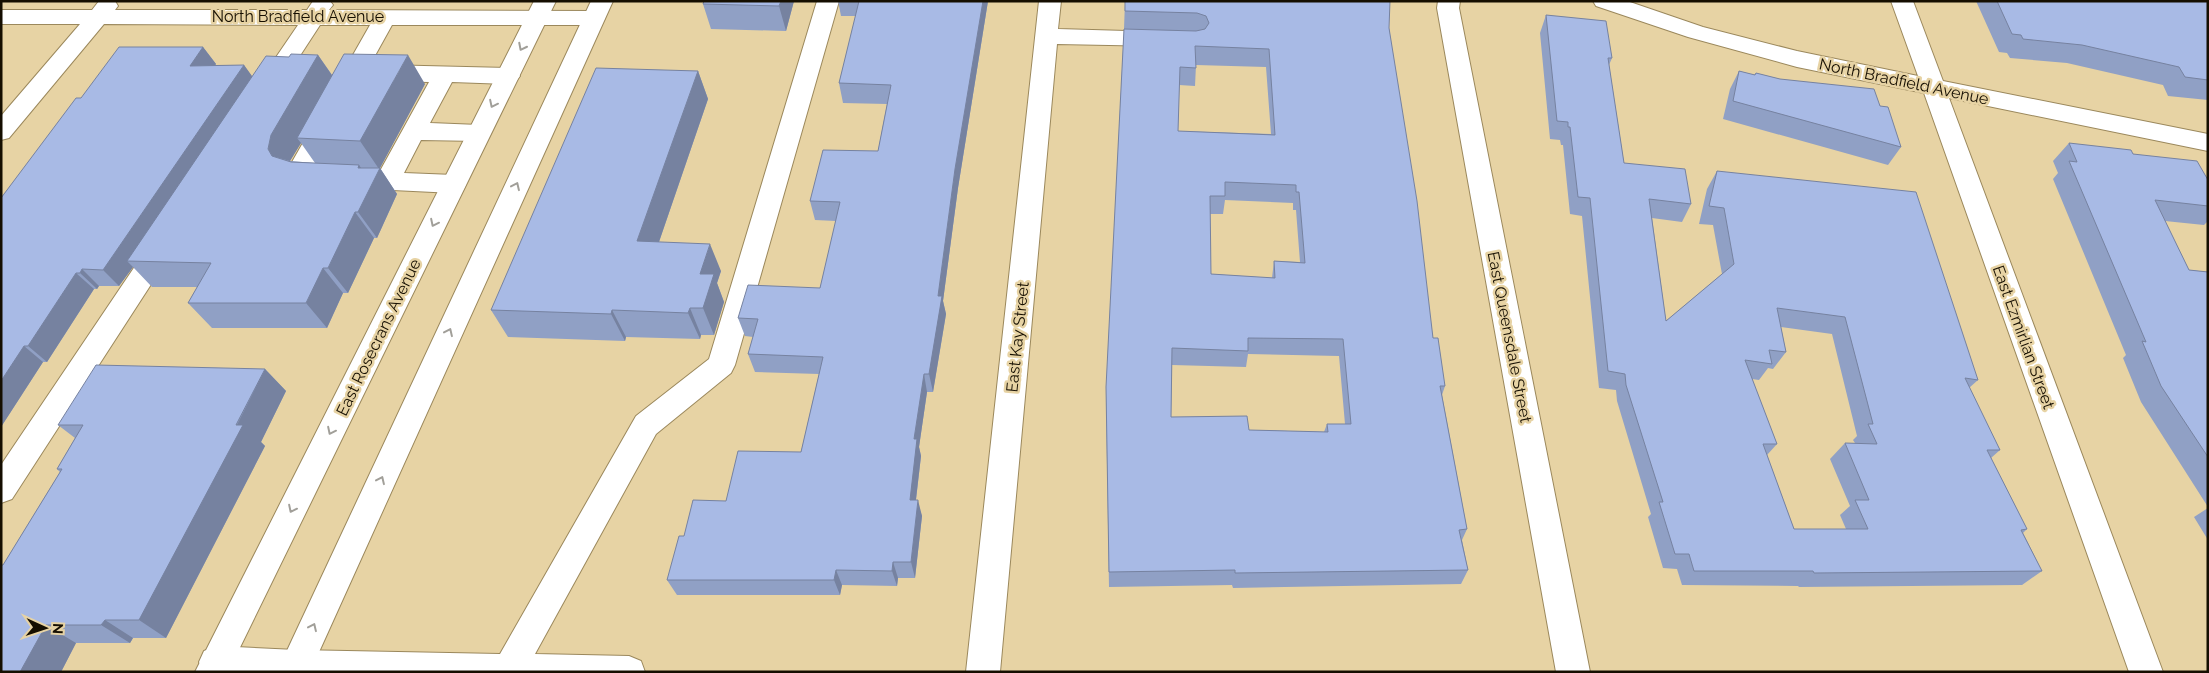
<svg xmlns="http://www.w3.org/2000/svg" width="2209" height="673" font-family="Raleway,sans-serif">
	<style>
		.lines { fill: none; stroke-linecap: round; stroke-linejoin: round }
		.minor-casing { stroke: #9b885c; stroke-width: 2 }
		.major-casing { stroke: #9b885c; stroke-width: 2 }
		.minor { fill: #fff; fill-rule: evenodd }
		.major { fill: #fff; fill-rule: evenodd }
		.wall { fill: #90a0c5; fill-rule: evenodd }
		.shaded-wall { fill: #7682a0 }
		.building { fill: #a8bae5; stroke: #7682a0; fill-rule: evenodd }
		.oneway { stroke: #a19f99 }
		.labels { text-anchor: middle; stroke-width: 5; stroke-linejoin: round; paint-order: stroke }
		.street-label { font-size: 16px; fill: #150e00; stroke: #e7d3a4 }
	</style>
	<rect width="100%" height="100%" fill="#e7d3a4"/>
	<g class="lines">
		<defs>
			<path id="minor" d="M99,1H115L118,6L115,10H307L313,1H330L333,5L329,10L594,11L602,13L605,18L602,23L594,25H392L316,162L315,168L380,171L429,82L382,81L374,78L370,73L374,68L382,65L508,68L516,71L520,76L516,81L508,84L452,82L430,123L479,125L487,127L491,133L487,139L479,141L421,140L404,173L454,175L463,178L466,184L463,190L454,193L311,186L292,180L289,174L292,162L370,25H320L275,94L267,96L259,94L255,88L298,25L104,24L9,138L1,140V116L80,24H1V10H92Z
				M817,1H839L735,365L731,373L656,434L535,654L629,656L641,661L645,672H204L199,662L204,651L216,646L296,650L500,654L636,416L709,359Z
				M1039,1H1061L1058,29L1161,32L1169,34L1172,39L1169,44L1161,46L1057,44L1000,672H966Z
				M1438,1H1460L1459,8L1590,672H1556L1437,8Z
				M1593,1H1627L1703,27L1797,51L1918,76L1891,1H1913L1943,81L2208,134V151L1949,98L2163,672H2129L1924,93L1797,67L1688,37L1596,6Z
				M163,235L172,238L176,245L172,252L12,499L1,503V465L154,238Z"/>
			<path id="major" d="M534,1H556L228,672H195Z
				M591,1H613L310,672H277Z"/>
		</defs>
		<use href="#minor" class="minor-casing"/>
		<use href="#major" class="major-casing"/>
		<use href="#minor" class="minor"/>
		<use href="#major" class="major"/>
	</g>
	<path class="wall" d="M704,1H794L786,31L711,29L703,4Z
		M838,1H988L958,188L943,301L946,314L933,392H927L919,447L921,456L916,500L922,516L915,578H898L897,586L842,585L840,595H677L667,580L684,536L726,501L801,452L819,374L755,372L748,354L753,337L745,336L738,318L820,288L836,221L815,220L810,201L878,151L887,104L843,103L839,83L856,16H841Z
		M1125,1L1389,28L1433,338L1445,386L1442,395L1467,529L1462,540L1468,570L1461,584L1233,588L1232,585L1109,587L1106,403L1124,29ZM1196,65L1266,67L1271,134L1178,131L1179,85L1195,86ZM1225,200L1293,203V210H1296L1300,262L1274,261L1272,278L1211,274L1210,214H1223ZM1248,354L1339,356L1345,424H1327L1324,432L1249,430L1171,417L1172,365L1246,367Z
		M1976,1H2208V100L2168,96L2163,85L2067,63L2010,58L2007,53L1999,52Z
		M1546,15L1612,58L1609,65L1624,163L1691,204L1682,222L1652,218L1666,321L1722,274L1713,225L1699,224L1707,189L1717,171L1978,380L1969,388L2000,450L1991,458L2027,529L2023,533L2042,571L2022,585L1799,587L1798,586L1682,585L1677,569L1663,568L1648,517L1651,514L1617,401L1616,390L1599,388L1582,216L1570,214L1563,145H1561L1560,140L1550,139L1540,33ZM1781,327L1832,334L1857,436L1853,440L1855,443H1845L1830,459L1850,506L1840,515L1846,529H1794L1767,455L1777,444L1752,379L1759,380L1768,368L1773,369L1786,352Z
		M203,47L216,64L215,65H244L252,77L289,57L318,55L332,75L425,84L380,168L397,194L377,238H374L348,293H343L327,328H212L188,303L197,287H152L133,267L119,286H99L97,289H94L47,362H43L1,427V198L81,98ZM301,143L315,163L290,161Z
		M698,71L708,99L659,242L721,271L717,283L724,302L714,335H701L700,339L626,337L625,341L508,337L491,310Z
		M1739,71L1754,75L1756,73L1880,106L1901,147L1888,165L1723,119L1730,89Z
		M2069,143L2133,154L2208,180V221L2204,225L2165,221L2189,270L2208,272V507L2141,402L2123,358L2126,355L2053,179L2058,173L2053,161Z
		M265,369L286,391L261,442L265,446L166,638H133L130,643H76L61,672H1L3,565L60,472L57,469L75,438L58,425Z
		M2208,508V540L2194,517Z"/>
	<path class="shaded-wall" d="M781,1H794L786,31L779,6Z
		M983,1H988L958,188L943,301L946,314L933,392L929,374L938,296L955,169Z
		M203,47L216,64L204,83L190,66Z
		M318,55L336,81L297,138L301,143L290,161L272,156L268,149L271,135Z
		M408,55L425,84L380,168L397,194L377,238L358,212V168L359,165L372,184L379,169L360,141Z
		M244,65L257,83L127,261L133,267L119,286L103,270Z
		M698,71L708,99L650,268L637,241Z
		M355,212L374,238L348,293L328,268Z
		M710,244L721,271L717,283L724,302L714,335L703,308L700,274Z
		M323,268L343,293L327,328L306,303Z
		M82,269L99,286L97,289L80,273Z
		M76,273L94,289L47,362L28,346Z
		M690,308L701,335L700,339L688,313Z
		M612,310L626,337L625,341L611,314Z
		M24,346L43,362L1,427V381Z
		M265,369L286,391L261,442L265,446L166,638L139,620Z
		M924,374L927,392L919,447L921,456L914,516L910,500L914,439Z
		M918,500L922,516L915,578L911,562Z
		M893,562L898,578L897,586L892,571Z
		M836,570L842,585L840,595L834,580Z
		M105,620L133,638L130,643L101,625Z
		M46,625L76,643L61,672H20Z"/>
	<path class="building" d="M704,1H781L779,6L703,4Z
		M859,1H983L955,169L938,296H942L929,374H924L914,439H917L910,500H918L911,562H893L892,571L836,570L834,580H667L679,536H684L693,500L726,501L738,451L801,452L823,357L748,354L758,319L738,318L748,285L820,288L840,202L810,201L823,150L878,151L891,85L839,83Z
		M1125,1H1390L1389,28L1417,201L1433,338H1438L1445,386H1440L1467,529L1459,530L1468,570L1235,573V570L1109,572L1106,387L1124,29L1196,31L1205,29L1209,23L1206,16L1197,13L1125,11ZM1195,46L1269,49L1275,135L1178,131L1180,67L1196,68ZM1225,182L1296,185V192H1299L1305,263L1274,261L1275,278L1211,274L1210,196H1225ZM1248,338L1343,339L1351,424H1327L1328,432L1249,430L1247,416L1171,417L1172,348L1248,351Z
		M1997,1H2208V80L2185,77L2179,67L2082,45L2023,39L2021,35L2012,34Z
		M1546,15L1606,21L1612,58H1608L1624,163L1685,169L1691,204L1649,199L1666,321L1734,264L1724,208L1709,206L1717,171L1916,192L1978,380L1965,378L2000,450H1987L2027,529L2021,530L2042,571L1814,573L1813,571H1694L1689,554H1675L1659,502H1663L1626,385L1625,374L1608,371L1590,198L1578,197L1570,127H1568V122L1557,121ZM1777,308L1845,317L1873,424H1868L1877,444L1845,443L1869,500H1855L1868,529H1794L1763,444H1777L1745,360L1772,364L1769,350L1786,352Z
		M119,47H203L190,66L244,65L103,270L82,269L80,273H76L28,346H24L1,381V198L76,98H81Z
		M291,54L318,55L271,135L268,149L272,156L291,162L359,165L358,168H380L358,212H355L328,268H323L306,303H188L211,263L127,261L266,56L289,57Z
		M344,54L408,55L360,141L297,138Z
		M596,68L698,71L637,241L710,244L700,274H714L703,308H690L688,313L612,310L611,314L491,310Z
		M1739,71L1755,75L1756,73L1780,79L1874,89L1880,106L1888,107L1901,147L1733,101Z
		M2069,143L2131,150L2133,154L2197,161L2208,180V206L2155,200L2189,270L2208,272V457L2161,386L2142,341L2146,342L2069,161L2077,162Z
		M96,365L265,369L236,425H243L139,620H105L101,625H46L20,672H1V565H3L62,469H57L83,425H58Z"/>
	<defs><path id="oneway-chevron" d="M-2-3.5L2.5 0L-2 3.5" fill="none" stroke-width="1.6" stroke-linecap="round" stroke-linejoin="round" transform="scale(1.25)"/></defs>
	<g class="oneway">
		<use href="#oneway-chevron" transform="translate(522 47) rotate(117)"/>
		<use href="#oneway-chevron" transform="translate(493 104) rotate(116)"/>
		<use href="#oneway-chevron" transform="translate(516 186) rotate(-65)"/>
		<use href="#oneway-chevron" transform="translate(434 223) rotate(116)"/>
		<use href="#oneway-chevron" transform="translate(449 332) rotate(-65)"/>
		<use href="#oneway-chevron" transform="translate(331 431) rotate(116)"/>
		<use href="#oneway-chevron" transform="translate(381 480) rotate(-65)"/>
		<use href="#oneway-chevron" transform="translate(292 509) rotate(116)"/>
		<use href="#oneway-chevron" transform="translate(313 627) rotate(-65)"/>
	</g>
	<g class="labels">
		<g class="street-label">
			<text x="298" y="22">North Bradfield Avenue</text>
			<text transform="translate(1904 81) rotate(12)" y="6">North Bradfield Avenue</text>
			<text transform="translate(378 337) rotate(-64)" y="6">East Rosecrans Avenue</text>
			<text transform="translate(1017 337) rotate(-84)" y="6">East Kay Street</text>
			<text transform="translate(1510 337) rotate(79)" y="6">East Queensdale Street</text>
			<text transform="translate(2024 337) rotate(70)" y="6">East Ezmirlian Street</text>
		</g>
	</g>
	<rect width="2209" height="673" fill="none" stroke="#150e00" stroke-width="5"/>
	<g transform="translate(45 628) rotate(93)" stroke="#e7d3a4" stroke-width="4" paint-order="stroke">
	<path d="M0-4L9 19L0 12L-9 19Z" fill="#150e00"/>
	<text y="-8" font-size="14" font-weight="bold" text-anchor="middle" fill="#150e00">N</text>
	</g>
</svg>
